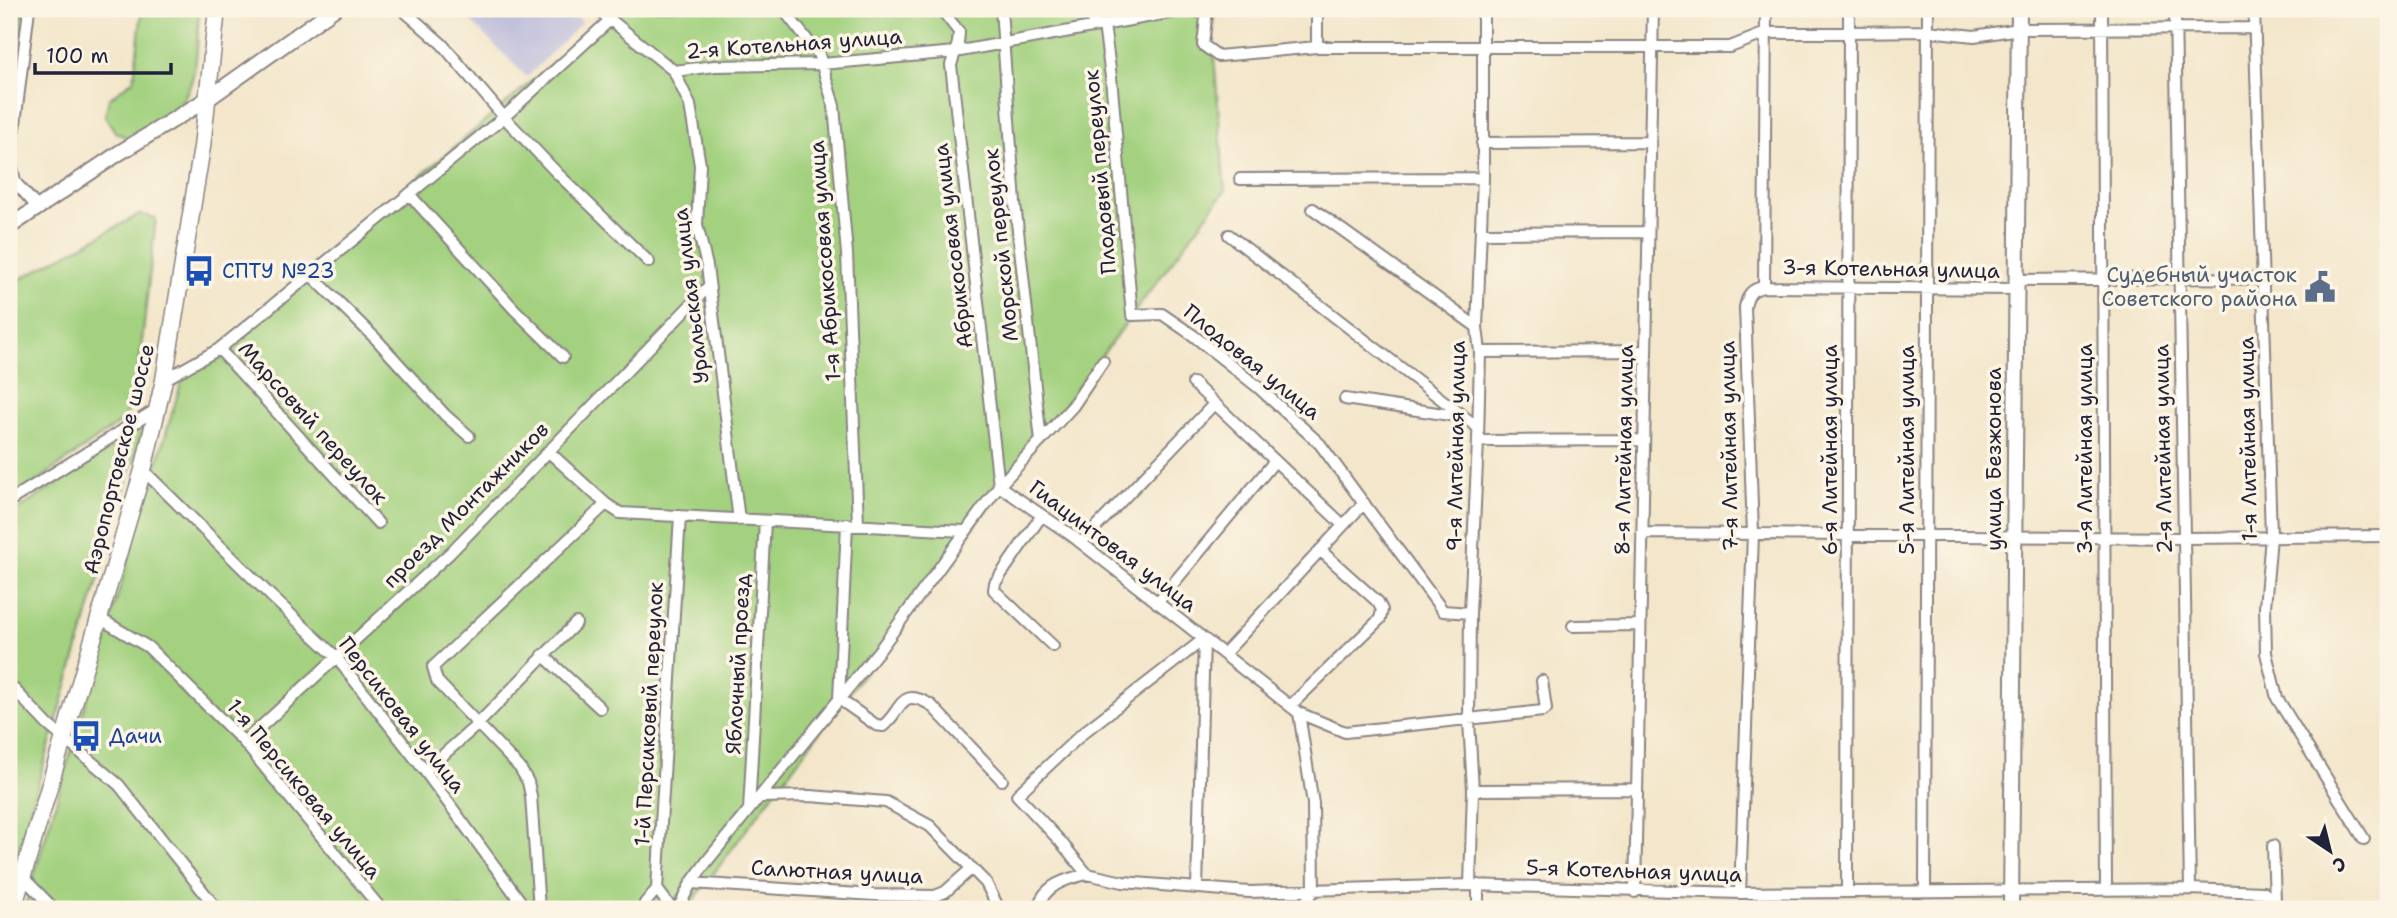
<svg xmlns="http://www.w3.org/2000/svg" width="2397" height="918" font-family="'Shantell Sans',sans-serif">
	<style>
		.industrial { fill: #c2c1dc }
		.green { fill: #a3d17f; stroke: #627a5d; stroke-width: 2 }
		.lines { fill: none; stroke-linecap: round; stroke-linejoin: round }
		.minor-casing { stroke: #8a8482; stroke-width: 14 }
		.tertiary-casing { stroke: #8a8482; stroke-width: 18 }
		.secondary-casing { stroke: #8a8482; stroke-width: 19 }
		.minor { stroke: #fff; stroke-width: 10 }
		.tertiary { stroke: #fff; stroke-width: 14 }
		.secondary { stroke: #fff; stroke-width: 16 }
		.labels { text-anchor: middle; stroke-width: 7; stroke-linejoin: round; paint-order: stroke }
		.street-label { font-size: 21px; fill: #22223b; stroke: #fcf5e5 }
		.transit-label { font-size: 21px; fill: #164399; stroke: #fcf5e5; text-anchor: start }
		.service-label { font-size: 21px; fill: #4e5e75; stroke: #fcf5e5; text-anchor: end }
	</style>
	<rect width="100%" height="100%" fill="#fcf5e5"/>
	<filter id="ink" filterUnits="userSpaceOnUse"><feTurbulence type="fractalNoise" baseFrequency=".0143" numOctaves="2"/><feDisplacementMap in="SourceGraphic" scale="14" xChannelSelector="R" yChannelSelector="G"/><feConvolveMatrix kernelMatrix="1 2 1 2 8 2 1 2 1" color-interpolation-filters="sRGB"/></filter>
	<filter id="wash" filterUnits="userSpaceOnUse"><feTurbulence type="fractalNoise" baseFrequency=".00686" numOctaves="4" result="noise"/><feDisplacementMap in="SourceGraphic" scale="28" xChannelSelector="R" yChannelSelector="G"/><feGaussianBlur stdDeviation="1.57" result="paint"/><feColorMatrix in="noise" values="0 0 0 0 0 0 0 0 0 0 0 0 0 0 0 0 0 1.4 0 .05"/><feComposite in="paint" operator="in"/></filter>
	<g filter="url(#wash)">
		<rect width="100%" height="100%" fill="#f3e6ca"/>
		<path class="industrial" d="M464,9H569L582,22L527,77L461,12Z"/>
		<path class="green" d="M9,9H24L9,124Z
			M142,9H199C197,39 200,80 179,105C167,120 144,129 128,138L116,133L105,116L109,99L134,79Z
			M611,9H1214L1213,43L1225,191L687,909H24L182,380L607,17L613,11Z
			M140,214L156,218L136,394L122,421L9,501V285Z
			M144,425L9,882V516Z"/>
	</g>
	<g filter="url(#ink)">
		<g class="lines">
			<defs>
				<path id="minor" d="M29,9L13,140L12,167L15,182L38,208
					M402,9L442,44L504,117L557,173L649,262
					M597,9L674,71L690,105L700,165L697,225L707,266L739,520
					M783,9L819,55L834,106L847,254L858,524
					M941,9L959,32L958,43L951,65L999,486
					M1001,9L1015,203L1041,441
					M1092,9L1093,27
					M1207,9L1203,45L1218,56L1317,47H1730L1766,33L1928,31L1974,36L2019,29L2254,28
					M2102,9L2106,890
					M2175,9L2190,889
					M2254,9L2271,536L2265,607L2266,653L2277,698L2364,839
					M1104,25L1111,77L1132,315L1162,314L1194,336L1259,388L1320,444L1443,611L1470,613
					M1317,47V9
					M674,71L715,66L822,64L955,52L1179,11H1195L1207,14
					M1482,143L1650,142
					M1240,179L1483,178
					M409,194L515,310L563,357
					M1313,209L1477,327
					M1482,233L1648,232
					M1229,235L1476,426
					M310,274L377,340L445,415L469,436
					M2017,280L2180,278L2263,279
					M1764,287L2017,289
					M219,349L378,523
					M1480,352L1645,351
					M164,380L219,349L504,117L610,20
					M1193,383L1343,525
					M1345,399L1463,417
					M1478,441L1643,440
					M548,451L606,504L620,513L964,531
					M143,470L271,596L336,657L425,771L526,909
					M999,486L1071,535L1299,713L1345,732L1543,711L1546,709L1542,681
					M9,501L157,409
					M1042,515L995,583L994,590L1053,646
					M847,524L839,699L876,725L883,726C903,710 899,686 931,705L1002,780
					M1642,533L2184,538L2388,536
					M1081,543L1214,404
					M1157,603L1274,462
					M99,618L148,647L244,742L381,909
					M1573,626L1640,625
					M1204,639L1084,732L1017,795L1060,841L1087,874L1123,882L1249,892L1470,885L1740,893L2190,889L2263,892L2275,901L2279,909
					M1224,654L1364,503
					M543,655L600,708
					M9,684L48,725L119,785L217,909
					M1290,706L1380,619L1382,610L1378,602L1320,550
					M1299,713L1313,804L1314,890L1301,909
					M244,742L450,553L708,287
					M425,771L477,725L576,623
					M1473,790L1637,789
					M760,797L810,796L886,802L930,826L986,883L999,909
					M749,810L765,521
					M2273,846L2275,901
					M9,863L54,909
					M691,883L874,895L935,896L945,892L972,868
					M1470,885L1473,790L1469,721L1470,613L1478,441L1480,352L1477,327L1483,178V9
					M1197,888L1204,639
					M1847,891L1849,9
					M1925,891L1928,9
					M1635,892L1653,9
					M1740,893L1753,534L1745,307C1748,294 1751,289 1764,287L1766,9
					M539,909L531,796L528,782L520,768L437,681L433,667L606,504
					M644,909L645,903L657,889
					M672,909L657,889L680,516
					M678,909L691,883L708,860L881,648L999,486L1073,406L1103,361
					M1038,909C1043,885 1066,879 1087,874
					M1478,909V885"/>
				<path id="tertiary" d="M9,227L119,153L209,98L334,9
					M2011,909L2019,9"/>
				<path id="secondary" d="M13,909L143,470L164,380L202,147L217,9"/>
			</defs>
			<use href="#minor" class="minor-casing"/>
			<use href="#tertiary" class="tertiary-casing"/>
			<use href="#secondary" class="secondary-casing"/>
			<use href="#minor" class="minor"/>
			<use href="#tertiary" class="tertiary"/>
			<use href="#secondary" class="secondary"/>
		</g>
	</g>
	<defs>
		<symbol id="bus-bare" viewBox="-9 -9 18 18"><path d="M-5-6H5V4H4V6H2V4H-2V6H-4V4H-5ZM-3.5-4V0h7V-4ZM-3.5 1.2v1.5H-2V1.2ZM2 1.2v1.5H3.5V1.2Z" fill="#1a4fb4" stroke="#fcf5e5" stroke-width="2.5" paint-order="stroke"/></symbol>
		<symbol id="civic-bare" viewBox="-9 -9 18 18"><path d="M-.6-6.5H3V-4.5H.6V-3L4-1V1h2V6H-6V1h2V-1L-.6-3ZM-1.2 2.5V6h2.4V2.5Z" fill="#5c6f8a" stroke="#fcf5e5" stroke-width="2.5" paint-order="stroke"/></symbol>
	</defs>
	<g fill-rule="evenodd">
		<use href="#bus-bare" x="177" y="249" width="44" height="44"/>
		<use href="#civic-bare" x="2298" y="265" width="44" height="44"/>
		<use href="#bus-bare" x="64" y="714" width="44" height="44"/>
	</g>
	<g class="labels">
		<g class="street-label">
			<text transform="translate(794 44) rotate(-4)" y="7">2-я Котельная улица</text>
			<text transform="translate(1100 172) rotate(-95)" y="7">Плодовый переулок</text>
			<text transform="translate(1001 245) rotate(-96)" y="7">Морской переулок</text>
			<text transform="translate(953 246) rotate(-97)" y="7">Абрикосовая улица</text>
			<text transform="translate(825 261) rotate(-94)" y="7">1-я Абрикосовая улица</text>
			<text transform="translate(1891 269) rotate(1)" y="7">3-я Котельная улица</text>
			<text transform="translate(691 296) rotate(-97)" y="7">Уральская улица</text>
			<text transform="translate(1252 362) rotate(39)" y="7">Плодовая улица</text>
			<text transform="translate(313 423) rotate(48)" y="7">Марсовый переулок</text>
			<text transform="translate(2248 439) rotate(-91)" y="7">1-я Литейная улица</text>
			<text transform="translate(1456 446) rotate(-89)" y="7">9-я Литейная улица</text>
			<text transform="translate(1729 446) rotate(-91)" y="7">7-я Литейная улица</text>
			<text transform="translate(2085 449) rotate(-90)" y="7">3-я Литейная улица</text>
			<text transform="translate(2163 449) rotate(-91)" y="7">2-я Литейная улица</text>
			<text transform="translate(1624 450) rotate(-89)" y="7">8-я Литейная улица</text>
			<text transform="translate(1830 450) rotate(-90)" y="7">6-я Литейная улица</text>
			<text transform="translate(1907 450) rotate(-90)" y="7">5-я Литейная улица</text>
			<text transform="translate(119 459) rotate(-76)" y="7">Аэропортовское шоссе</text>
			<text transform="translate(1994 459) rotate(-90)" y="7">улица Безжонова</text>
			<text transform="translate(466 505) rotate(-45)" y="7">проезд Монтажников</text>
			<text transform="translate(1113 546) rotate(37)" y="7">Гиацинтовая улица</text>
			<text transform="translate(738 664) rotate(-87)" y="7">Яблочный проезд</text>
			<text transform="translate(649 714) rotate(-87)" y="7">1-й Персиковый переулок</text>
			<text transform="translate(402 715) rotate(52)" y="7">Персиковая улица</text>
			<text transform="translate(304 789) rotate(50)" y="7">1-я Персиковая улица</text>
			<text transform="translate(1634 871) rotate(2)" y="7">5-я Котельная улица</text>
			<text transform="translate(837 872) rotate(3)" y="7">Салютная улица</text>
		</g>
		<g class="transit-label">
			<text x="222" y="278">СПТУ №23</text>
			<text x="109" y="743">Дачи</text>
		</g>
		<g class="service-label">
			<text x="2297" y="282">Судебный участок<tspan x="2297" dy="24">Советского района</tspan></text>
		</g>
	</g>
	<rect width="2397" height="918" fill="none" stroke="#fcf5e5" stroke-width="35"/>
	<g transform="translate(2330 851) rotate(145)" stroke="#fcf5e5" stroke-width="5" paint-order="stroke">
	<path d="M0-5L12 26L0 18L-12 26Z" fill="#22223b"/>
	<text y="-10" font-size="19" font-weight="bold" text-anchor="middle" fill="#22223b">С</text>
	</g>
	<path d="M35 63v10h136v-10" fill="none" stroke="#22223b" stroke-width="3.5"/>
	<text x="46" y="63" font-size="21" fill="#22223b" stroke="#fcf5e5" stroke-width="5" paint-order="stroke">100 m</text>
</svg>
